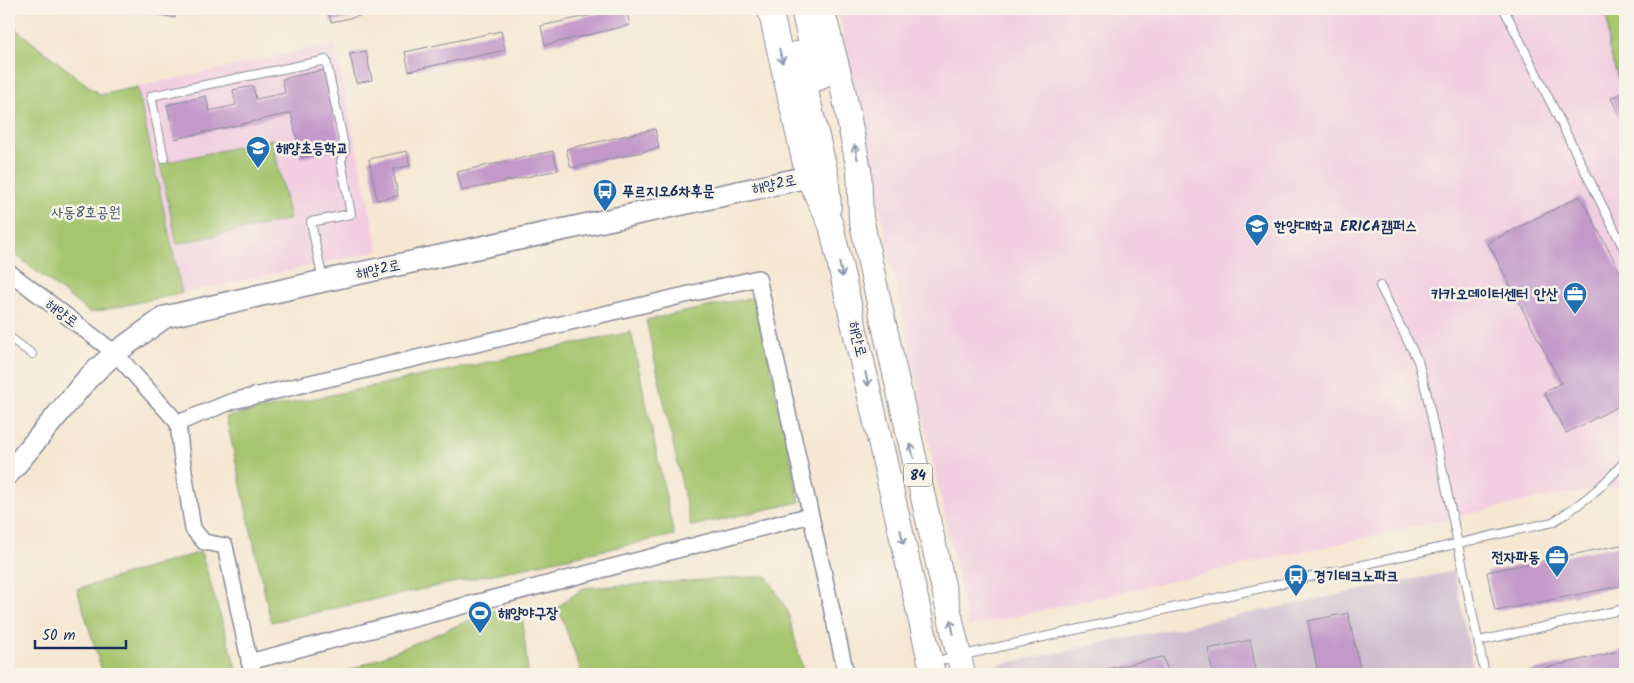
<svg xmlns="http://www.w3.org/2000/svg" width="1634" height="683" font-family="Kalam,'Poor Story',sans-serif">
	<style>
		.built { fill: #f2cfe0 }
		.industrial { fill: #cfbdcf }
		.green { fill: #a5c56e; stroke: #607a66 }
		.building { fill: #c299c9 }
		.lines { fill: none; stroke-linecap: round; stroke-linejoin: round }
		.lane-casing { stroke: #888b98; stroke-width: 10 }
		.street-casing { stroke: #888b98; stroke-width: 18 }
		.secondary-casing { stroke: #888b98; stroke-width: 24 }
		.primary-casing { stroke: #888b98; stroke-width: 26 }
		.lane { stroke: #fff; stroke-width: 8 }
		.street { stroke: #fff; stroke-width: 15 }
		.secondary { stroke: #fff; stroke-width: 21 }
		.primary { stroke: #fff; stroke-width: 24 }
		.oneway { stroke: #8d97ae }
		.labels { text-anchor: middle; stroke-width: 5; stroke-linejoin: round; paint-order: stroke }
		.shield { fill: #f7f3e8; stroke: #5d6a87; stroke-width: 1 }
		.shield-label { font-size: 14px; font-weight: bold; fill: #1b2f5e }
		.poi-label { font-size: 15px; font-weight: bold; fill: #1b2f5e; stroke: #f7f3e8; text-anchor: start }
		.street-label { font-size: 15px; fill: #1b2f5e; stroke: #f7f3e8 }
		.park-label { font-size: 15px; fill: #3e5462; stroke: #f7f3e8 }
	</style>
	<rect width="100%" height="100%" fill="#f7f3e8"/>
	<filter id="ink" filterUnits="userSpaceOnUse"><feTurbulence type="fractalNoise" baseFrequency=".02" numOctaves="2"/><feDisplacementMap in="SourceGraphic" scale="10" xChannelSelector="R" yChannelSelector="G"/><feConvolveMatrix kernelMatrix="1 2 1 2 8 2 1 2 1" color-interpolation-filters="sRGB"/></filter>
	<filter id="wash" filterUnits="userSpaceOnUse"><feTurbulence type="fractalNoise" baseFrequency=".0096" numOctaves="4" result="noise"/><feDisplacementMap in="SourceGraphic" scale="20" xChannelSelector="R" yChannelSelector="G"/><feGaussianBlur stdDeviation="1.12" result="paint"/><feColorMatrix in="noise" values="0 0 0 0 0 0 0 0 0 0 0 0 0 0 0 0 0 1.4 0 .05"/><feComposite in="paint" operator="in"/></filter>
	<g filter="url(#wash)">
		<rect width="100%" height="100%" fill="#f6e7d3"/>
		<path class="built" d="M838,9H1625V485L1541,498L968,627Z
			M334,44L379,251L182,293L137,87Z"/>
		<path class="industrial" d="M1454,571L1474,674H988L987,667Z"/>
		<path class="green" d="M1607,9H1625V93L1617,76L1609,49Z
			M9,24L100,95L137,87L182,293L90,313L9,250Z
			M272,139L290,219L177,244L160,164Z
			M755,297L800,502L691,526L646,320Z
			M631,332L674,535L271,622L226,417Z
			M201,552L238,674H103L77,589Z
			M767,576L788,612L803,670L802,674H582L558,607L583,588Z
			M504,606L522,614L528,674H341Z"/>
		<g id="blocks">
			<path class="building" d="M134,9H177L175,18Z
				M328,9H373L374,13L331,22Z
				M619,9H626L630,25L545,45L541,26Z
				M501,31L505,50L409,71L405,52Z
				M366,51L372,80L356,83L350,54Z
				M324,70L342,149L301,158L291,113L175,139L167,105L206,96L209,111L236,105L233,90L253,86L256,99L285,93L282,79Z
				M1625,91V128L1611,98Z
				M655,129L659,148L571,168L566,149Z
				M407,151L410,166L393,169L398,196L377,200L369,159Z
				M553,151L558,170L462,191L457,172Z
				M1580,196L1625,281V403L1566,433L1544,392L1561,383L1488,243Z
				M1625,544V585L1495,611L1487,572Z
				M1348,613L1361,674H1318L1308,621Z
				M1250,640L1257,674H1213L1208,649Z
				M1623,650L1625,659V674H1519Z
				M1163,657L1169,674H1088V673Z"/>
		</g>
	</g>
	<g filter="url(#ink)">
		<use href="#blocks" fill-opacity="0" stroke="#888b98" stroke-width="1"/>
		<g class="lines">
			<defs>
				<path id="lane" d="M1504,9L1625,251
					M164,158L151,96L326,60L345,150L341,161L351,214L311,222L323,281
					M1380,286L1418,361L1427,395L1485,674
					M9,337L32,354
					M1479,641L1625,609
					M933,662L1553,522C1582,503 1602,488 1625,461"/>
				<path id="street" d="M9,272L115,353L178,423L181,452L193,529L204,542L225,546L252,674
					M178,423L233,401L758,278L846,674
					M249,662L811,515"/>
				<path id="secondary" d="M9,473L88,378L115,353L165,317L323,281L808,177"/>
				<path id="primary" d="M770,9L808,177L831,225L933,674
					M803,9L819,78
					M822,9L843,89L859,170L861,218L873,276L963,674
					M797,54L826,174L829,207"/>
			</defs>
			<use href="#lane" class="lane-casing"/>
			<use href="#street" class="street-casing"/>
			<use href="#secondary" class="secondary-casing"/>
			<use href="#primary" class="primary-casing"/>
			<use href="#lane" class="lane"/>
			<use href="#street" class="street"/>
			<use href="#secondary" class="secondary"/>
			<use href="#primary" class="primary"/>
		</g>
		<defs><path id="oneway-shaft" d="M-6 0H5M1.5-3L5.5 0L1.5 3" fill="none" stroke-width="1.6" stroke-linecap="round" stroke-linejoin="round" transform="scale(1.25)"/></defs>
		<g class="oneway">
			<use href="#oneway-shaft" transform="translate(781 56) rotate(77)"/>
			<use href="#oneway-shaft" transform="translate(856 152) rotate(-102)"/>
			<use href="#oneway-shaft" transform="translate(841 270) rotate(77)"/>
			<use href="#oneway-shaft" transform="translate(867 379) rotate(77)"/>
			<use href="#oneway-shaft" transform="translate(912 451) rotate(-103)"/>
			<use href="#oneway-shaft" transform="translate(902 537) rotate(77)"/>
			<use href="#oneway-shaft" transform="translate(952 627) rotate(-103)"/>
		</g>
	</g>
	<defs>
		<symbol id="school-pin" viewBox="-11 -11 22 30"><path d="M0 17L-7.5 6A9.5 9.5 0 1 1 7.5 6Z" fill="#1f6fb2" stroke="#f7f3e8"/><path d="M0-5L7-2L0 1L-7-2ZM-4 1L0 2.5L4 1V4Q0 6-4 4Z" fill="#fff"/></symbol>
		<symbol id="bus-pin" viewBox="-11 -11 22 30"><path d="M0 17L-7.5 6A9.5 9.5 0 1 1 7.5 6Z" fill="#1f6fb2" stroke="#f7f3e8"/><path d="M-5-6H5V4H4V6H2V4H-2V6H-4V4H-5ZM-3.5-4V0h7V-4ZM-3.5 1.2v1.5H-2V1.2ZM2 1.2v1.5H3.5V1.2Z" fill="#fff"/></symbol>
		<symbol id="university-pin" viewBox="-11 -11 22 30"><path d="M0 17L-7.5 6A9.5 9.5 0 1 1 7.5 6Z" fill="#1f6fb2" stroke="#f7f3e8"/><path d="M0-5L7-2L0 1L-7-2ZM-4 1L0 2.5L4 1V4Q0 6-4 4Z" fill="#fff"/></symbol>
		<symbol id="office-pin" viewBox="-11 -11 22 30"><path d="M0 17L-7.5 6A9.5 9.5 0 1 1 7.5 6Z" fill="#1f6fb2" stroke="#f7f3e8"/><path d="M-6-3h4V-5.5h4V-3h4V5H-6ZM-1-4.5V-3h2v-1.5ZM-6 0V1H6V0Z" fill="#fff"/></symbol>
		<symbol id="stadium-pin" viewBox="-11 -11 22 30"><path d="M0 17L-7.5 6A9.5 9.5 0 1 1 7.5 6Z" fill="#1f6fb2" stroke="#f7f3e8"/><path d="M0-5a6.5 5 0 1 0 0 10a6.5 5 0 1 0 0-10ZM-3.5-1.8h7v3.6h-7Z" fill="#fff"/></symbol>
	</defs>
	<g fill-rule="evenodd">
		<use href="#school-pin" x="244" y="134" width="28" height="38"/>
		<use href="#bus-pin" x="591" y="177" width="28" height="38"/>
		<use href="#university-pin" x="1243" y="212" width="28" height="38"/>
		<use href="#office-pin" x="1561" y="280" width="28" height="38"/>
		<use href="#office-pin" x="1543" y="543" width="28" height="38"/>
		<use href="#bus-pin" x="1282" y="562" width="28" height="38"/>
		<use href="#stadium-pin" x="466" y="599" width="28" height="38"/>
	</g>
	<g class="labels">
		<rect class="shield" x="904" y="463.5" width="28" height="23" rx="4"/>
		<g class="shield-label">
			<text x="918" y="480">84</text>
		</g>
		<g class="poi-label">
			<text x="276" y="153">해양초등학교</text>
			<text x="622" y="196">푸르지오6차후문</text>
			<text x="1274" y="231">한양대학교 ERICA캠퍼스</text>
			<text x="1558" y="299" text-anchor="end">카카오데이터센터 안산</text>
			<text x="1540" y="562" text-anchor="end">전자파동</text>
			<text x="1314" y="581">경기테크노파크</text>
			<text x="498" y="618">해양야구장</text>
		</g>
		<g class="street-label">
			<text transform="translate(774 184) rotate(-12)" y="5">해양2로</text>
			<text transform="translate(378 269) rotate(-12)" y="5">해양2로</text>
			<text transform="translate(62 313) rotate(37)" y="5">해양로</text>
			<text transform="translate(858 339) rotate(77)" y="5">해안로</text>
		</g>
		<g class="park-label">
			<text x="86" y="217">사동8호공원</text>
		</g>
	</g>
	<rect width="1634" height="683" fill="none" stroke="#f7f3e8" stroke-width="30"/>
	<path d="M35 640v8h91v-8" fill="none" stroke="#1b2f5e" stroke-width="2.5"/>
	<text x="42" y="640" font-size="15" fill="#1b2f5e" stroke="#f7f3e8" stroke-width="4" paint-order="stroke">50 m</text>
</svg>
